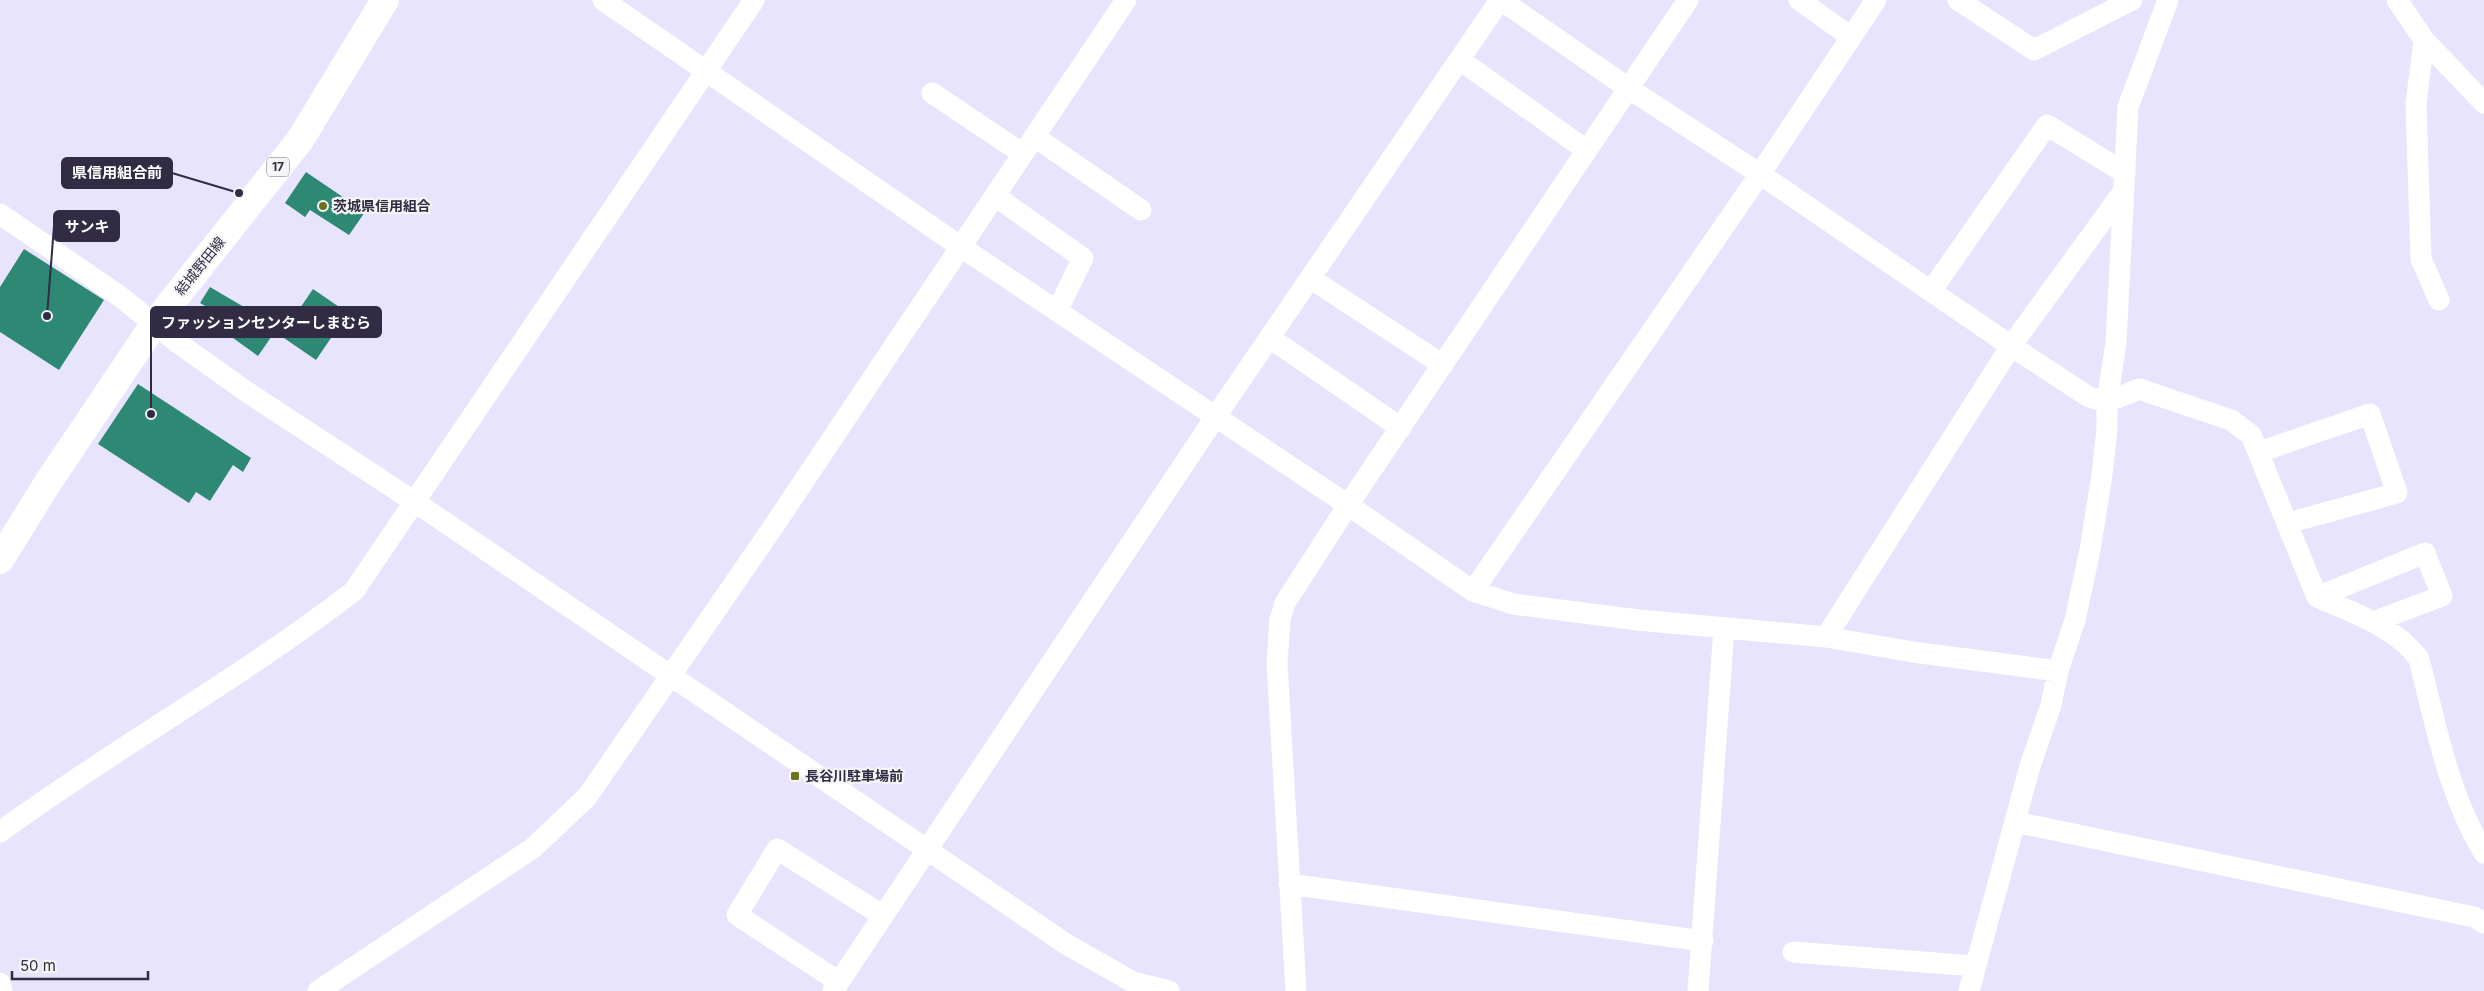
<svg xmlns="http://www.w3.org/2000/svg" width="2484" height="991" font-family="Inter,'Noto Sans JP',sans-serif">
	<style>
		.building { fill: #2d8974 }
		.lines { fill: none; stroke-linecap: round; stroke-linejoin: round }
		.minor { stroke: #fff; stroke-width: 21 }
		.major { stroke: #fff; stroke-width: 28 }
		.poi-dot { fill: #6c731c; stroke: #f5f5f5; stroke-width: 2 }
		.labels { text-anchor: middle; stroke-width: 4.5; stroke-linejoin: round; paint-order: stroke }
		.shield { fill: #f5f5f5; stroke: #6c6879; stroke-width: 1 }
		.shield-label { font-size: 12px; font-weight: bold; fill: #312b44 }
		.poi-label { font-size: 14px; font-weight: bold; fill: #312b44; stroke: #f5f5f5; text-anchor: start }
		.street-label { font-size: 14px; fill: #312b44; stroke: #f5f5f5 }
		.leader { fill: none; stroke: #312b44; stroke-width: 2 }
		.callout-dot { fill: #312b44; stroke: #f5f5f5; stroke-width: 2 }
		.callout { fill: #312b44; stroke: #312b44; stroke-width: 2 }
		.callout-label { font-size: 15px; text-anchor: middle; font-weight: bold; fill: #fff }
	</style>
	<rect width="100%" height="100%" fill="#e9e4fd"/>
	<path class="building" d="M306,172L365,212L349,235L310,210L305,217L285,203Z
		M24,249L104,300L59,370L0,332V287Z
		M210,287L244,307L276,330L258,356L226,333L233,322L200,303Z
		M313,289L348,313L316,360L281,336Z
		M138,384L251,458L243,472L233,465L210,501L196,492L189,503L98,444Z"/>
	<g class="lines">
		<path class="minor" d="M603,0L961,247L1348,505L1473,591L1513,604L1638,620L1826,637L1913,652L2058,671
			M1501,0L1628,88L1760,174L2011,346L2089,397L2107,402L2139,389L2231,420L2251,435L2317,597C2352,612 2396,627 2419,659C2436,725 2448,794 2484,853
			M1799,0L1851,37
			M1958,0L2034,50L2132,0
			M2397,0L2424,40L2484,103
			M2424,40L2416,104L2421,259L2439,300
			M1460,60L1586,150
			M932,93L1023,154
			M1035,137L1141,210
			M995,196L1083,258L1057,311
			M0,214L118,295L178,343L247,392L415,502L1066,944L1133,982L1169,991
			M1310,278L1443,365
			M1931,291L2047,125L2125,173
			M1270,338L1401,428
			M2259,452L2370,414L2397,493L2288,523
			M1473,591L1760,174L1876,0
			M2317,597L2425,553L2442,596L2373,622
			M1826,637L2011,346L2123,192
			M2015,822L2474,917L2484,923
			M0,832C115,748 241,678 354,591L754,0
			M1289,884L1703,941
			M1793,952L1975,966
			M839,982L737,915L777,849L882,915
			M0,983L2,991
			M318,991L533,848L587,797L769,533L1126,0
			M833,991L1216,416L1500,0
			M1296,991L1277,663L1280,620L1285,603L1348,505L1688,0
			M1698,991L1724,628
			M1969,991L2030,766L2051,705L2058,671L2075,620L2090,550L2102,475L2107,429V402L2116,343L2128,107L2168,0"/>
		<path class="major" d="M0,560L47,484L155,323L300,140L385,0"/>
	</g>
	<g class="poi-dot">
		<circle cx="323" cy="206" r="5"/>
		<rect x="790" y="771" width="10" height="10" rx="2.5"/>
	</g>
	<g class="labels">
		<rect class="shield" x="267" y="157.5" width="22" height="19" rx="4"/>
		<g class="shield-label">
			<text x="278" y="171">17</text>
		</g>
		<g class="poi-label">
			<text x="333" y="211">茨城県信用組合</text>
			<text x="805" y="781">長谷川駐車場前</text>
		</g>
		<g class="street-label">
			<text transform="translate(200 266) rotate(-51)" y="5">結城野田線</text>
		</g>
	</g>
	<path class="leader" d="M239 193L172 173M47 316L54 226M151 414L151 322"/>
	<g class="callout-dot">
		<circle cx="239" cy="193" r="5"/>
		<circle cx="47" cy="316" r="5"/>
		<circle cx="151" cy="414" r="5"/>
	</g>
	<g class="callout">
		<rect x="62" y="158" width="110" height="30" rx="5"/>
		<rect x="54" y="211" width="65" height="30" rx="5"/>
		<rect x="151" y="307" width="230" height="30" rx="5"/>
	</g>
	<g class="callout-label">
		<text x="117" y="178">県信用組合前</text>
		<text x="87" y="232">サンキ</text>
		<text x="266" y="328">ファッションセンターしまむら</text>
	</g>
	<path d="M12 971v8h136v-8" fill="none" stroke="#312b44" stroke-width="2.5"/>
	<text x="20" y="971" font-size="15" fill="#312b44" stroke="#f5f5f5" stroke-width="4" paint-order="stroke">50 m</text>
</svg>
